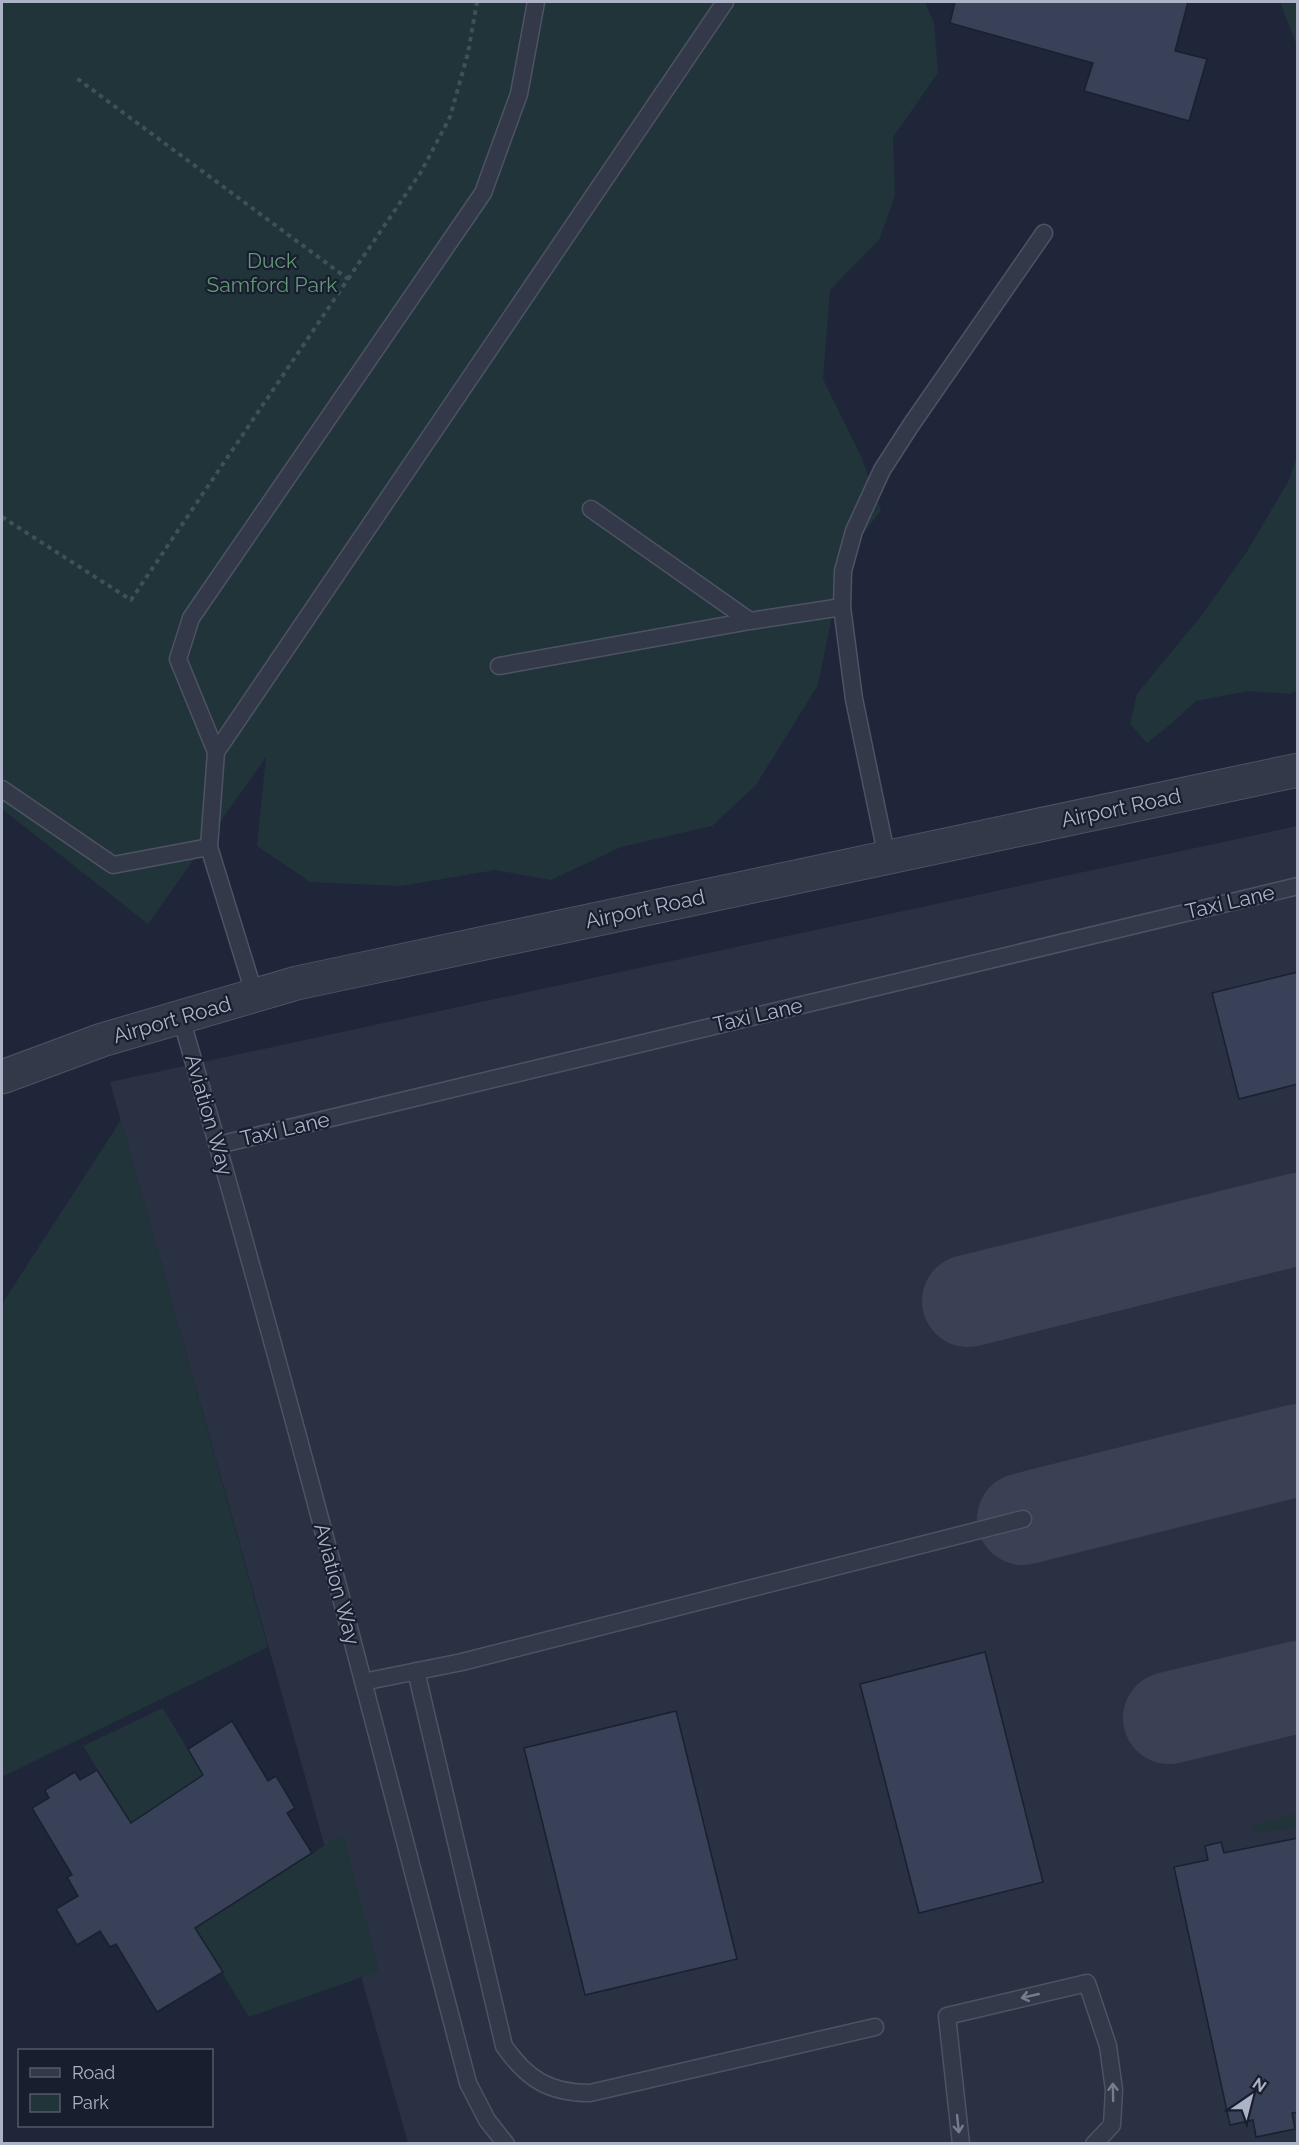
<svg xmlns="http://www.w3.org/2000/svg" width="1299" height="2145" font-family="Raleway,sans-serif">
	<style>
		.airport { fill: #2a3143 }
		.green { fill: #21343a }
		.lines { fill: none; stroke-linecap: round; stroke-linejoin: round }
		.taxiway { stroke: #3a4155; stroke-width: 92 }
		.building { fill: #384157; stroke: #1a2030; stroke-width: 1.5 }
		.service-casing { stroke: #4d5364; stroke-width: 19 }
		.minor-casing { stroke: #4d5364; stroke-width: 35 }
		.path { stroke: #3e5157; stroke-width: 4; stroke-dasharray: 4.5 4.5; stroke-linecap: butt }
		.service { stroke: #333949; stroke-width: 16 }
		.minor { stroke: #333949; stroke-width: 33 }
		.oneway { stroke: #767c8e }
		.labels { text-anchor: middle; stroke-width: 4.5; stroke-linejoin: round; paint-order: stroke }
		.park-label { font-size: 21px; fill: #639876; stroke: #181e2e }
		.street-label { font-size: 21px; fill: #adb3c6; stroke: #181e2e }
	</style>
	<rect width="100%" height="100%" fill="#1f2639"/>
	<path class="airport" d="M1297,826V2143H408L110,1082Z"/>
	<path class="green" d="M2,2H925L934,23L938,73L893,137L895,196L879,240L830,290L823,379L860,454L881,510L843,562L818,685L756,785L712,826L621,847L551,880L495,870L401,886L310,882L257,846L266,757L148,924L2,809Z
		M1280,2H1297V46Z
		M1297,457V690L1290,694L1248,691L1196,701L1171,724L1147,743L1130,724L1137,694L1201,616L1246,553L1288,482Z
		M121,1120L268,1647L2,1777V1304Z
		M163,1708L203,1775L131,1823L83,1746Z
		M1297,1814V1829L1253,1831L1252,1826Z
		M343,1834L379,1971L249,2017L195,1928Z"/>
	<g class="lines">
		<path class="taxiway" d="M968,1301L1298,1219
			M1023,1519L1298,1450
			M1169,1718L1298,1687"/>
	</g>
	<path class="building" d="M955,2H1188L1175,51L1207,59L1189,121L1084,91L1093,63L950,23Z
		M1298,972V1084L1239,1099L1212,993Z
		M985,1652L1043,1882L919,1913L860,1684Z
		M676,1711L737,1959L585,1995L524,1748Z
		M232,1721L268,1781L276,1776L295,1808L287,1813L312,1853L195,1928L223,1972L157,2012L116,1944L110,1947L100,1931L77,1945L56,1909L78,1896L67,1877L72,1875L32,1808L49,1798L45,1790L75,1772L80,1780L97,1770L131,1823L203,1775L188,1749Z
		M1298,1838V2112L1292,2113L1295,2129L1256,2137L1253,2120L1230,2125L1174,1867L1208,1860L1205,1846L1221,1842L1224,1853Z"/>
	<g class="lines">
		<defs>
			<path id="service" d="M591,509L750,621
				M499,666L750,621L842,607
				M216,752L725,2
				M2,789L113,865L209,847
				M887,858L854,699L842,607L843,571L854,531L882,470L911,425L1044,233
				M255,996L209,847L216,752L178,659L191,618L483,193L519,94L536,2
				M181,1018C284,1371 375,1727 468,2083L487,2120L506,2144
				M218,1145L1298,886
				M416,1671L504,2046C527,2079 549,2093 590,2093L875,2027
				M363,1682L462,1662L1023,1519
				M961,2144L947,2016L1087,1983L1108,2046L1114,2090L1112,2125L1094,2144"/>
			<path id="minor" d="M2,1077L102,1040L297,983L1298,770"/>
		</defs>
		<use href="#service" class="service-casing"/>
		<use href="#minor" class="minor-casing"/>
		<path class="path" d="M348,279L421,172L450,117L468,53L477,2
			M2,517L131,600L348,279L75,77"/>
		<use href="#service" class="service"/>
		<use href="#minor" class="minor"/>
	</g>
	<defs><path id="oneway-shaft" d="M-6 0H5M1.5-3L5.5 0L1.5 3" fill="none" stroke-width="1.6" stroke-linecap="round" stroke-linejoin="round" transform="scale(1.5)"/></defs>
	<g class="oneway">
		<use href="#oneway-shaft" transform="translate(1030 1996) rotate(167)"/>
		<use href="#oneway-shaft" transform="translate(1113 2092) rotate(-91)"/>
		<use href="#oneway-shaft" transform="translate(958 2124) rotate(84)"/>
	</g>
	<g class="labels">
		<g class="park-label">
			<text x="272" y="268">Duck<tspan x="272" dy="24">Samford Park</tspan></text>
		</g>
		<g class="street-label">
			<text transform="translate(1121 808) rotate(-12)" y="7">Airport Road</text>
			<text transform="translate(1230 902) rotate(-13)" y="7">Taxi Lane</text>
			<text transform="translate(645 909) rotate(-12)" y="7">Airport Road</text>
			<text transform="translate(758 1015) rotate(-13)" y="7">Taxi Lane</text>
			<text transform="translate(172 1020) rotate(-16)" y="7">Airport Road</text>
			<text transform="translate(209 1115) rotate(74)" y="7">Aviation Way</text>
			<text transform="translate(285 1129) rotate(-13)" y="7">Taxi Lane</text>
			<text transform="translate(337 1584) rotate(75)" y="7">Aviation Way</text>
		</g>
	</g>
	<rect width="1299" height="2145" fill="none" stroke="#adb3c6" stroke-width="6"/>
	<rect x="18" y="2049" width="195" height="78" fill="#181e2e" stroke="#545a6b" stroke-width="1.5"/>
	<rect x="30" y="2068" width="30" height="9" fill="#333949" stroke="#545a6b" stroke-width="1.5"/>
	<text x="72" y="2079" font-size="18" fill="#adb3c6">Road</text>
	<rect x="30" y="2094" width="30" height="18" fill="#21343a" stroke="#545a6b" stroke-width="1.5"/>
	<text x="72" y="2109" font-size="18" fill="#adb3c6">Park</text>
	<g transform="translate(1251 2097) rotate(35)" stroke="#181e2e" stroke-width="4.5" paint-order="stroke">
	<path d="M0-4.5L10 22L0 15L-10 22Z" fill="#adb3c6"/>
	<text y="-9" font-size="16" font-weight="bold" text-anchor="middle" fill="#adb3c6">N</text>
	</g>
</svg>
